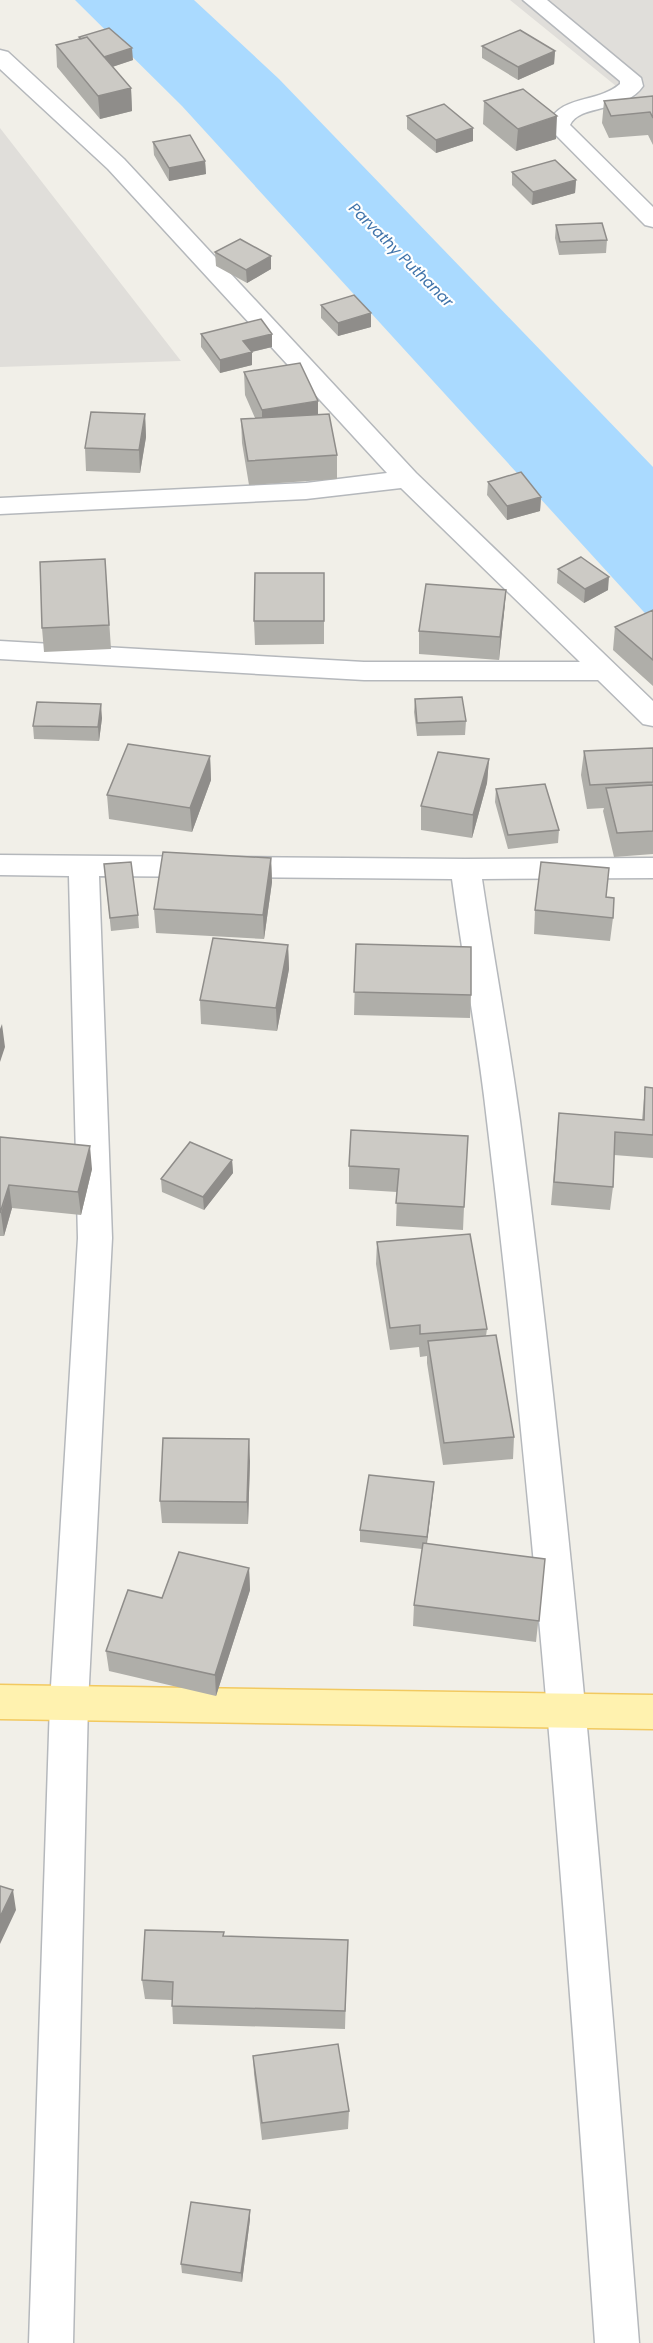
<svg xmlns="http://www.w3.org/2000/svg" width="653" height="2343" font-family="Poppins,sans-serif">
	<style>
		.industrial { fill: #e0deda }
		.water { fill: #aadaff }
		.lines { fill: none; stroke-linecap: round; stroke-linejoin: round }
		.minor-casing { stroke: #b5b8bc; stroke-width: 3 }
		.major-casing { stroke: #f2c960; stroke-width: 3 }
		.minor { fill: #fff; fill-rule: evenodd }
		.major { fill: #fff2af; fill-rule: evenodd }
		.wall { fill: #afaea9 }
		.shaded-wall { fill: #8f8d8a }
		.building { fill: #cccac5; stroke: #8f8d8a; stroke-width: 1.5 }
		.labels { text-anchor: middle; stroke-width: 4.5; stroke-linejoin: round; paint-order: stroke }
		.far-water-label { font-size: 15px; font-style: italic; fill: #4174aa; stroke: #fff }
	</style>
	<rect width="100%" height="100%" fill="#f1efe8"/>
	<path class="industrial" d="M510,0H653V116Z
		M0,128L181,361L0,367Z"/>
	<path class="water" d="M75,0H194L279,79L653,467V622L182,106Z"/>
	<g class="lines">
		<defs>
			<path id="minor" d="M523,0H547L641,78L643,86C625,113 579,104 570,125L653,207V227L645,225L547,126C559,94 597,104 620,84V81Z
				M0,50L8,52L124,159L416,473L653,701V726L643,724L598,680H364L0,659V641L364,662H580L401,488L306,499L0,514V498L306,483L387,473L108,169L0,69Z
				M0,855L465,859L653,858V878L482,879C494,960 509,1040 520,1121C573,1526 607,1935 639,2343H595C567,1935 536,1527 487,1121C478,1040 463,960 452,879L99,876L112,1238L88,1703L73,2343H29L50,1703L78,1238L69,876L0,875Z"/>
			<path id="major" d="M0,1685L653,1695V1729L0,1719Z"/>
		</defs>
		<use href="#minor" class="minor-casing"/>
		<use href="#major" class="major-casing"/>
		<use href="#minor" class="minor"/>
		<use href="#major" class="major"/>
	</g>
	<path class="wall" d="M79,37L133,60L112,67L131,88L132,111L100,119L57,67L56,45L79,39Z
		M482,46L555,51L554,64L518,80L482,58Z
		M653,96V145L648,135L609,138L602,123L604,101Z
		M484,101L556,139L516,151L483,124Z
		M407,116L473,128V141L436,153L407,129Z
		M153,142L205,161L206,174L169,181L154,155Z
		M512,172L576,180L575,193L532,205L512,185Z
		M556,225L607,240L606,253L559,255L555,238Z
		M215,252L271,269L247,283L216,266Z
		M321,305L371,313V327L338,336L321,318Z
		M201,334L272,347L252,352V365L220,373L201,347Z
		M244,372L318,414L337,455V479L249,485L242,443L241,419L255,418L245,395Z
		M145,414L146,437L140,473L86,471L85,448Z
		M488,482L541,497L540,511L507,520L487,495Z
		M105,559L111,649L44,652L42,628Z
		M558,569L608,590L584,603L557,583Z
		M324,573V644L255,645L254,621Z
		M506,590L504,613L499,660L419,654V631Z
		M653,610V686L613,650L615,627Z
		M415,699L466,721L465,735L417,736L414,712Z
		M102,718L99,741L34,739L33,726Z
		M653,748V854L614,857L603,811L604,808L587,809L581,775L584,751Z
		M210,756L211,780L192,832L109,819L107,795Z
		M489,759L487,783L472,838L421,830V806Z
		M496,789L559,830L558,843L508,849L495,802Z
		M271,858L272,882L264,939L156,933L154,909Z
		M104,864L138,915L139,928L111,931Z
		M606,897L613,918L610,941L534,934L535,910Z
		M356,944L471,995L470,1018L354,1015Z
		M288,945L289,969L277,1031L201,1024L200,1000Z
		M645,1087L653,1088V1158L614,1155L613,1187L610,1210L551,1205L559,1113L642,1120Z
		M351,1130L464,1207L463,1230L396,1226L397,1192L349,1189V1166Z
		M0,1137L92,1169L81,1215L12,1208L4,1236H0Z
		M232,1160L233,1173L204,1210L162,1192L161,1179Z
		M377,1242L487,1329L486,1336L514,1437L513,1459L443,1465L427,1363V1356L420,1357L419,1347L390,1350L376,1264Z
		M250,1461L248,1524L162,1523L160,1501Z
		M434,1482L427,1544L545,1559L536,1642L413,1626L414,1605L422,1549L360,1542V1530Z
		M249,1568L250,1590L216,1696L109,1671L106,1651L162,1598Z
		M224,1936L347,1959L345,2029L173,2024L172,2000L145,1999L142,1980Z
		M253,2056L349,2111L348,2129L262,2140L254,2074Z
		M250,2210V2219L242,2282L182,2273L181,2264Z"/>
	<path class="shaded-wall" d="M132,48L133,60L103,70L102,57Z
		M555,51L554,64L518,80V67Z
		M131,88L132,111L100,119L98,96Z
		M557,116L556,139L516,151L518,129Z
		M473,128V141L436,153V140Z
		M205,161L206,174L169,181V168Z
		M576,180L575,193L532,205L533,192Z
		M271,256V269L247,283L246,270Z
		M371,313V327L338,336V323Z
		M272,334V347L243,354V341Z
		M252,352V365L220,373V360Z
		M318,401V425L262,434V410Z
		M145,414L146,437L140,473L139,450Z
		M541,497L540,511L507,520V506Z
		M609,577L608,590L584,603L585,589Z
		M506,590L504,613L499,660L500,637Z
		M101,704L102,718L99,741L98,727Z
		M210,756L211,780L192,832L190,808Z
		M489,759L487,783L472,838L473,815Z
		M271,858L272,882L264,939L263,915Z
		M288,945L289,969L277,1031L276,1008Z
		M2,1024L5,1047L0,1062V1029Z
		M90,1146L92,1169L81,1215L78,1192Z
		M232,1160L233,1173L204,1210L203,1197Z
		M9,1185L12,1208L4,1236L1,1213Z
		M249,1439L250,1461L248,1524L247,1502Z
		M434,1482L433,1494L426,1549L427,1537Z
		M249,1568L250,1590L216,1696L215,1675Z
		M13,1890L16,1910L0,1944V1917Z
		M250,2210V2219L242,2282L241,2273Z"/>
	<path class="building" d="M109,28L132,48L104,57L87,37L81,39L79,37Z
		M520,30L555,51L518,67L482,46Z
		M87,37L131,88L98,96L56,45Z
		M523,89L557,116L518,129L484,101Z
		M653,96V118L650,112L611,116L604,101Z
		M444,104L473,128L436,140L407,116Z
		M190,135L205,161L169,168L153,142Z
		M555,160L576,180L533,192L512,172Z
		M602,223L607,240L560,242L556,225Z
		M240,239L271,256L246,270L215,252Z
		M354,295L371,313L338,323L321,305Z
		M261,319L272,334L243,341L252,352L220,360L201,334Z
		M300,363L318,401L262,410L244,372Z
		M91,412L145,414L139,450L85,448Z
		M329,414L337,455L248,461L241,419Z
		M521,472L541,497L507,506L488,482Z
		M581,557L609,577L585,589L558,569Z
		M105,559L109,625L42,628L40,562Z
		M255,573H324V621H254Z
		M426,584L506,590L500,637L419,631Z
		M653,610V660L615,627Z
		M462,697L466,721L417,723L415,699Z
		M37,702L101,704L98,727L33,726Z
		M128,744L210,756L190,808L107,795Z
		M653,748V782L590,785L584,751Z
		M438,752L489,759L473,815L421,806Z
		M545,784L559,830L508,835L496,789Z
		M653,785V831L617,833L606,788Z
		M163,852L271,858L263,915L154,909Z
		M131,862L138,915L110,918L104,864Z
		M541,862L609,868L606,897L614,898L613,918L535,910Z
		M213,938L288,945L276,1008L200,1000Z
		M356,944L471,947V995L354,992Z
		M645,1087L653,1088V1135L615,1132L613,1187L554,1182L559,1113L644,1120Z
		M351,1130L468,1136L464,1207L396,1203L399,1169L349,1166Z
		M0,1137L90,1146L78,1192L9,1185L0,1213Z
		M190,1142L232,1160L203,1197L161,1179Z
		M470,1234L487,1329L420,1334V1325L390,1328L377,1242Z
		M496,1335L514,1437L444,1443L428,1341Z
		M163,1438L249,1439L247,1502L160,1501Z
		M369,1475L434,1482L427,1537L360,1530Z
		M423,1543L545,1559L539,1621L414,1605Z
		M179,1552L249,1568L215,1675L106,1651L128,1590L162,1598Z
		M0,1886L13,1890L0,1917Z
		M145,1930L224,1932L223,1936L348,1940L345,2011L172,2006L173,1982L142,1980Z
		M338,2044L349,2111L262,2123L253,2056Z
		M191,2202L250,2210L241,2273L181,2264Z"/>
	<g class="labels">
		<g class="far-water-label">
			<text transform="translate(401 255) rotate(45)" y="5">Parvathy Puthanar</text>
		</g>
	</g>
</svg>
